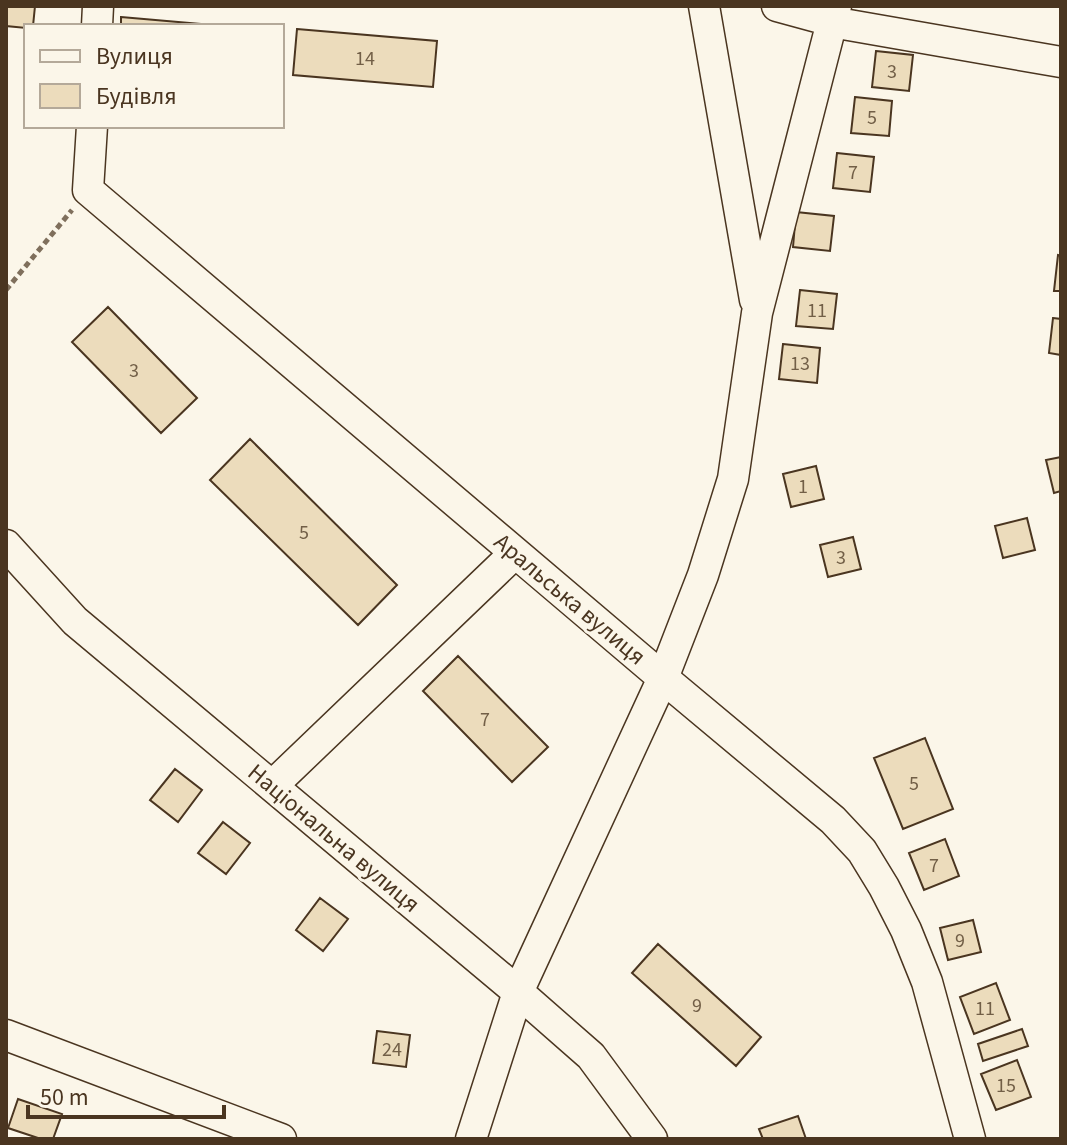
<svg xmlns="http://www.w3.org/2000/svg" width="1067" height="1145" font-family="'Source Sans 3',sans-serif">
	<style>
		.building { fill: #ecdcbc; stroke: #4a3520; stroke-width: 2 }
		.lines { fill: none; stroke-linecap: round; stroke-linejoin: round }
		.minor-casing { stroke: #4a3520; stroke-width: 33 }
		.path { stroke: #7f6f5c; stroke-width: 5; stroke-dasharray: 6 4; stroke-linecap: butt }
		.minor { stroke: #fbf6e9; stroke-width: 30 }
		.labels { text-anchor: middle; stroke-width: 6; stroke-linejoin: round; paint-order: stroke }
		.number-label { font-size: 20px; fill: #725f47 }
		.street-label { font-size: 24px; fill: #4a3520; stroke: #fbf6e9 }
	</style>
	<rect width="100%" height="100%" fill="#fbf6e9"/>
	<path class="building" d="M6,6H35L33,26H26V28L6,26Z
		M121,17L224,26H121Z
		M297,29L437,41L433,87L293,75Z
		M876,51L913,55L909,91L872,87Z
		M855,97L892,101L889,136L851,133Z
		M837,153L874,157L870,192L833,188Z
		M796,212L834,216L830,251L793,247Z
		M1058,255L1061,256V291H1054Z
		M800,290L837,294L833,329L796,326Z
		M108,307L197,398L161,433L72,342Z
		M1053,318L1061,319V355L1049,353Z
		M783,344L820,348L817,383L779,379Z
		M250,439L397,585L358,625L210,480Z
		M1061,457V491L1054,493L1046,460Z
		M816,466L824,499L791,507L783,474Z
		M1027,518L1035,550L1003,558L995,526Z
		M853,537L861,569L828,577L820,545Z
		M458,656L548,747L512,782L423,691Z
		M925,738L953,809L903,829L874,758Z
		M175,769L202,790L178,822L150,800Z
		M223,822L250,843L226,874L198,853Z
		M945,839L959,876L924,890L909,853Z
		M320,898L348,919L323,951L296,930Z
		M973,920L981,952L948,960L940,928Z
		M658,944L761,1037L736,1066L632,973Z
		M996,983L1010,1020L974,1034L960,997Z
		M1022,1029L1028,1046L983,1061L978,1044Z
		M377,1031L410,1035L406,1067L373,1063Z
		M1017,1060L1031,1097L996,1110L981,1074Z
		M18,1099L62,1114L53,1139H41L8,1128Z
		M798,1116L806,1139H763L759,1129Z"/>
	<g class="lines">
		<defs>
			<path id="minor" d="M704,6L755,300
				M777,6L843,24L1061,62
				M97,26L98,6
				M92,126L88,190L663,678L833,820L862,851L884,887L906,930L927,982L970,1139
				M6,545L75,621L518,992L591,1056L652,1139
				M272,786L515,553
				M6,1035L281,1139
				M471,1139L518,992L663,678L703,575L733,479L757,313L836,6"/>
		</defs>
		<use href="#minor" class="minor-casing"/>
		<path class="path" d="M6,290L72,210"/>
		<use href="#minor" class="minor"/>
	</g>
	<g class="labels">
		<g class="number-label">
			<text x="365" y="65">14</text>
			<text x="892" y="78">3</text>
			<text x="872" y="124">5</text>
			<text x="853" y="179">7</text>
			<text x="817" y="317">11</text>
			<text x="800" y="370">13</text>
			<text x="134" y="377">3</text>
			<text x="803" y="493">1</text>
			<text x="304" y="539">5</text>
			<text x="841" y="564">3</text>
			<text x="485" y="726">7</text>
			<text x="914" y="790">5</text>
			<text x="934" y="872">7</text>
			<text x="960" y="947">9</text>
			<text x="697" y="1012">9</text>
			<text x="985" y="1015">11</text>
			<text x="392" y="1056">24</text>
			<text x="1006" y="1092">15</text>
		</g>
		<g class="street-label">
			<text transform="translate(570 599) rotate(40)" y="8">Аральська вулиця</text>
			<text transform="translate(334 838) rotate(40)" y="8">Національна вулиця</text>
		</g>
	</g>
	<rect width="1067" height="1145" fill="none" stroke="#4a3520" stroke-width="16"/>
	<rect x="24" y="24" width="260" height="104" fill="#fbf6e9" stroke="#b4a999" stroke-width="2"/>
	<rect x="40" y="50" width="40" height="12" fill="#fbf6e9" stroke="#b4a999" stroke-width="2"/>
	<text x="96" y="64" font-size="24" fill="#4a3520">Вулиця</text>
	<rect x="40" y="84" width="40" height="24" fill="#ecdcbc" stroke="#b4a999" stroke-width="2"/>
	<text x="96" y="104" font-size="24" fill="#4a3520">Будівля</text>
	<path d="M28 1105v12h196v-12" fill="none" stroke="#4a3520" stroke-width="4"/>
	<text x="40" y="1105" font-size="24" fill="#4a3520" stroke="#fbf6e9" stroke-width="6" paint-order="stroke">50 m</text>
</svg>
